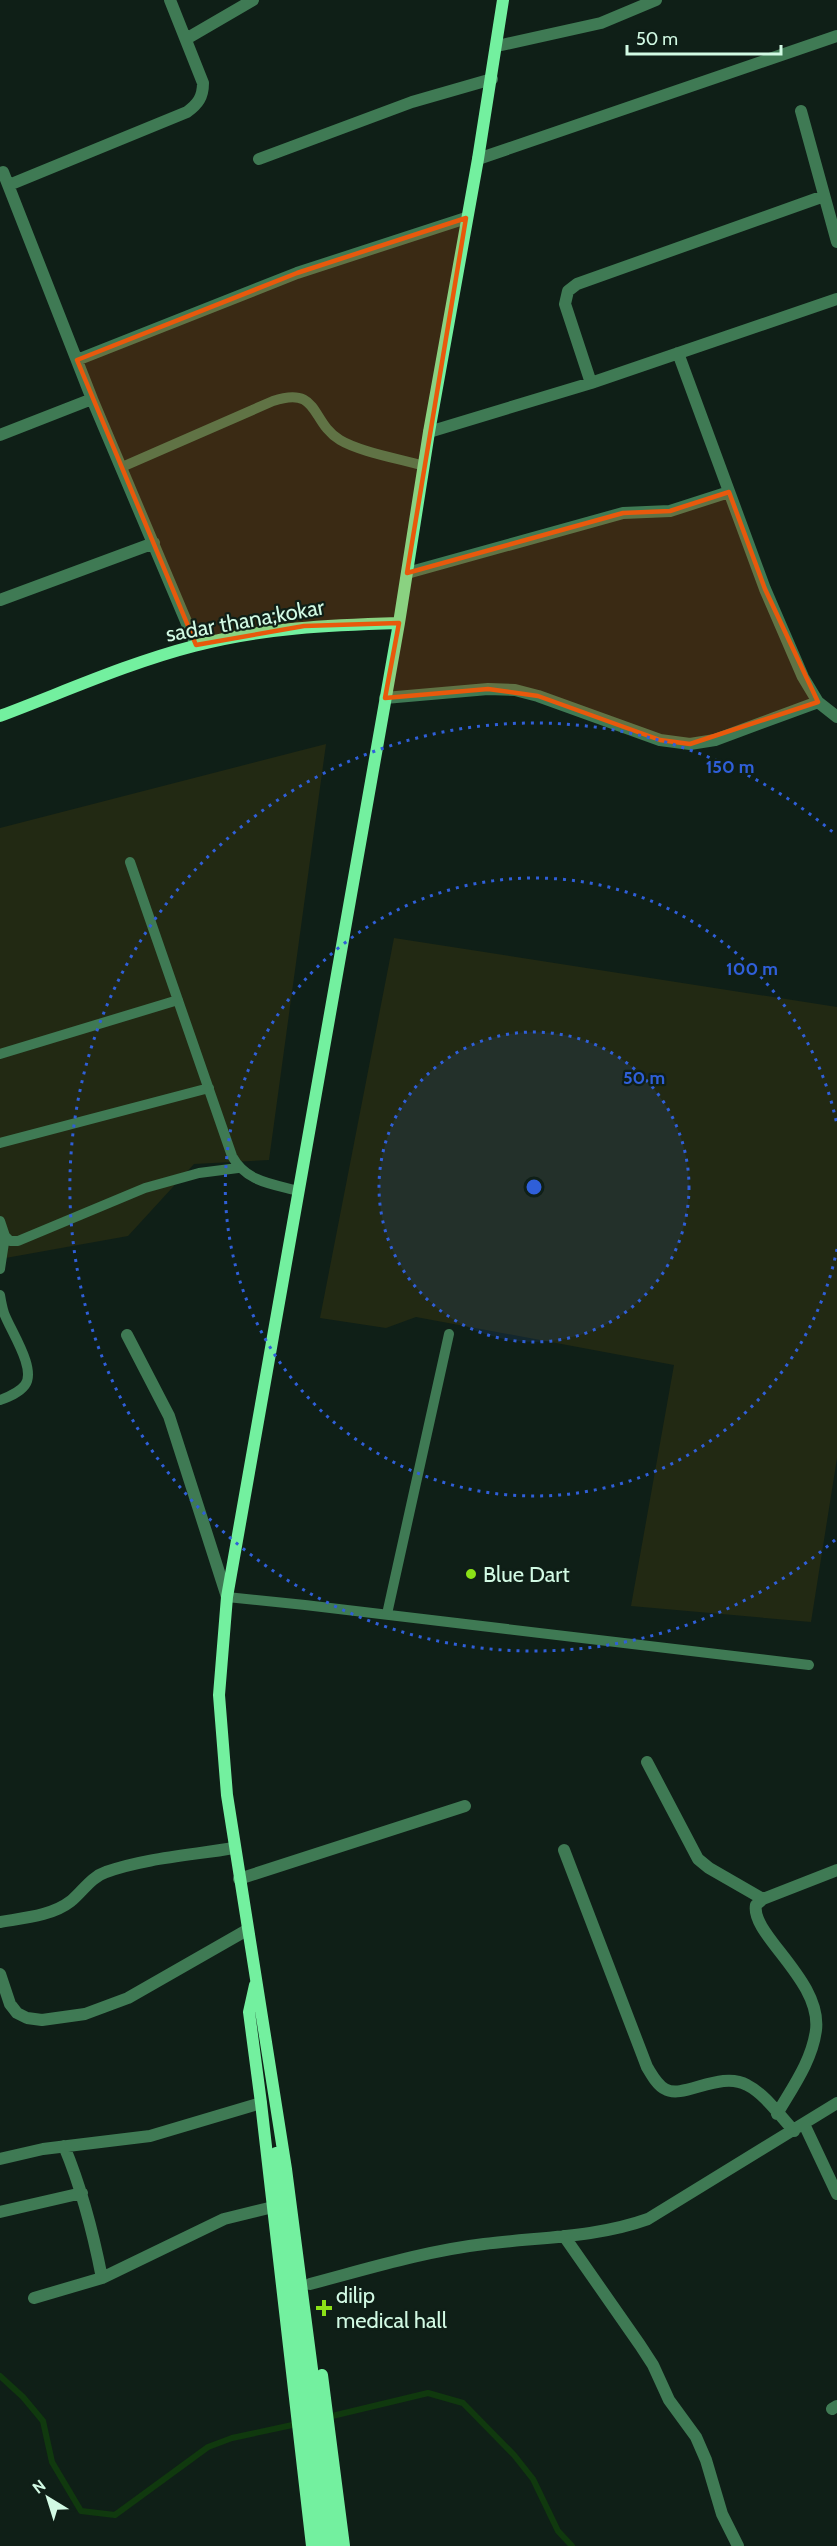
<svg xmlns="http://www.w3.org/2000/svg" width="837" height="2546" font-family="Cabin,sans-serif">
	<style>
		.green { fill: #222913 }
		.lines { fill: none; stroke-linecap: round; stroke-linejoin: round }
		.stream { stroke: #10390e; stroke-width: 6 }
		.lane { stroke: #3f7a54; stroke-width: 10 }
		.street { stroke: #3f7a54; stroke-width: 12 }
		.secondary { stroke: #73f09f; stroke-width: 12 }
		.marked { fill: #e8590c; fill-opacity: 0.2; stroke: #e8590c; stroke-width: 4.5; stroke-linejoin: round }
		.ring { fill: none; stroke: #2f5fd9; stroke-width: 3; stroke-dasharray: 3 6 }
		.poi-dot { fill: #8be117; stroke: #0f1f17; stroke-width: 2 }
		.labels { text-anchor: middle; stroke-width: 4.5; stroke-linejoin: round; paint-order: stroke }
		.street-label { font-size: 22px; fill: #d2fae4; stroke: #0f1f17 }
		.poi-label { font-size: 22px; fill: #d2fae4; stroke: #0f1f17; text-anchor: start }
		.centre { fill: #2f5fd9; stroke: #0f1f17; stroke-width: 3 }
		.ring-label { font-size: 18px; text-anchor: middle; font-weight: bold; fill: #2f5fd9; stroke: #0f1f17; stroke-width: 4.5; stroke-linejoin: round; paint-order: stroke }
	</style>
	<rect width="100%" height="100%" fill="#0f1f17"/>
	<path class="green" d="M326,744L269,1160L194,1164L128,1236L0,1259V828Z
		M394,938L837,1007V1458L811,1622L631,1606L674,1365L416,1317L386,1328L320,1318Z"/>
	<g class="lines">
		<path class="stream" d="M0,2376L23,2397L43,2421L52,2462L81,2511L115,2515L208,2447L232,2438L297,2424
			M328,2417L428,2393L463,2403L514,2455L533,2479L558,2531L572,2546"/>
		<path class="lane" d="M122,467L273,401C320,385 310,422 340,440C360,452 401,459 424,466
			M130,862L232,1156C246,1182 272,1184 299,1191
			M0,1054L178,1000
			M0,1143L209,1088
			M0,1221L5,1236L10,1241H18L145,1188L199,1173L238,1168
			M0,1269L5,1236
			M0,1295C1,1301 2,1307 4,1313C10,1330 37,1369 25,1385C19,1393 8,1397 0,1400
			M227,1597L305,1605L809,1665
			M387,1614L449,1334"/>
		<path class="street" d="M186,39L253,0
			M497,46L601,23L656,0
			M801,111L837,242
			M259,159L412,102L492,79
			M478,159L837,36
			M3,172L92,399L196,645
			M9,185L187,112C198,104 203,97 203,83L170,0
			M678,353L765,589L803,677L818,702L837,717
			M77,360L297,273L466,218
			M591,383L565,304L568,291L577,284L824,196
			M429,432L591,383L837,299
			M0,435L92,399
			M407,573L623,513L670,511L729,492
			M0,600L154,543
			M385,698L488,689L515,690L538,696L660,740L690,744L715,740L818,702
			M127,1335L169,1416L227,1597
			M647,1762L698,1859L709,1868L763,1899
			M564,1850L647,2067C652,2075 657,2085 665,2089C683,2100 720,2070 747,2085C765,2094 780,2116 794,2131
			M239,1879L465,1806
			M0,1922C23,1918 52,1916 71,1901C83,1891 91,1877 106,1872C145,1858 193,1855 234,1848
			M0,1974L10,2004L17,2013L27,2018L42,2020L85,2014L128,1998L247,1930
			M777,2114C792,2088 812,2061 816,2030C822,1980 750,1934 756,1905L763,1899L837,1870
			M804,2124L837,2194
			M64,2146C82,2189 93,2232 102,2278
			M0,2159L43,2149L150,2136L261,2103
			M0,2212L82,2193
			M564,2236L640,2345L653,2365L669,2400L696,2437L706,2460L722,2514L738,2546
			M310,2284C367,2269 425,2251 484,2244C539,2237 595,2238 648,2219L837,2103
			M34,2298L102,2278L224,2219L273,2207
			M832,2409L837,2406"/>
		<path class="secondary" d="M0,716C64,692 128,663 194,646C261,628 331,625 399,623
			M255,1985L249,2012L261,2103L312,2546
			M276,2153L323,2546
			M322,2375L344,2546
			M335,2546L286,2169L227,1795L219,1695L227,1597L399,623L429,432L478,159L503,0"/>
	</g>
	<path class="marked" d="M466,218L407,573L623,513L670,511L729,492L765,589L818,702L690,744L660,740L538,696L488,689L385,698L399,623L304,626L196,645L77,360L297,273Z"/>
	<circle cx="534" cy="1187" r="155" fill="#2f5fd9" fill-opacity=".12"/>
	<g class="ring">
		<circle cx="534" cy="1187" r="155"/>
		<path d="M837 1249A309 309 0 1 1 837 1125"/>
		<path d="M835 1540A464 464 0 1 1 835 834"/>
	</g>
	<g class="poi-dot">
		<circle cx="471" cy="1574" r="6"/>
		<path d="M321 2299h6v6h6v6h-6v6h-6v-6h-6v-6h6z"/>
	</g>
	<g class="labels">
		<g class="street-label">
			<text transform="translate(245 620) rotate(-10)" y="8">sadar thana;kokar</text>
		</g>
		<g class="poi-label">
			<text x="483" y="1582">Blue Dart</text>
			<text x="336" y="2303">dilip<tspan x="336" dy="25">medical hall</tspan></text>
		</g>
	</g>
	<circle cx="534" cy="1187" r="9" class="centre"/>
	<g class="ring-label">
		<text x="730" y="773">150 m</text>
		<text x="752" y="975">100 m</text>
		<text x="644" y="1084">50 m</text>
	</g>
	<g transform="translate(48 2498) rotate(322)" stroke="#0f1f17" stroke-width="4.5" paint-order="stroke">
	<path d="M0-4.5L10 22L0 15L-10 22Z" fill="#d2fae4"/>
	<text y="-9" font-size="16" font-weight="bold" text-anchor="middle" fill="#d2fae4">N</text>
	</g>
	<path d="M627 45v9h154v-9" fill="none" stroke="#d2fae4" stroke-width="3"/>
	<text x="636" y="45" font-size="18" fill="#d2fae4" stroke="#0f1f17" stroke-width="4.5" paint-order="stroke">50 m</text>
</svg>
